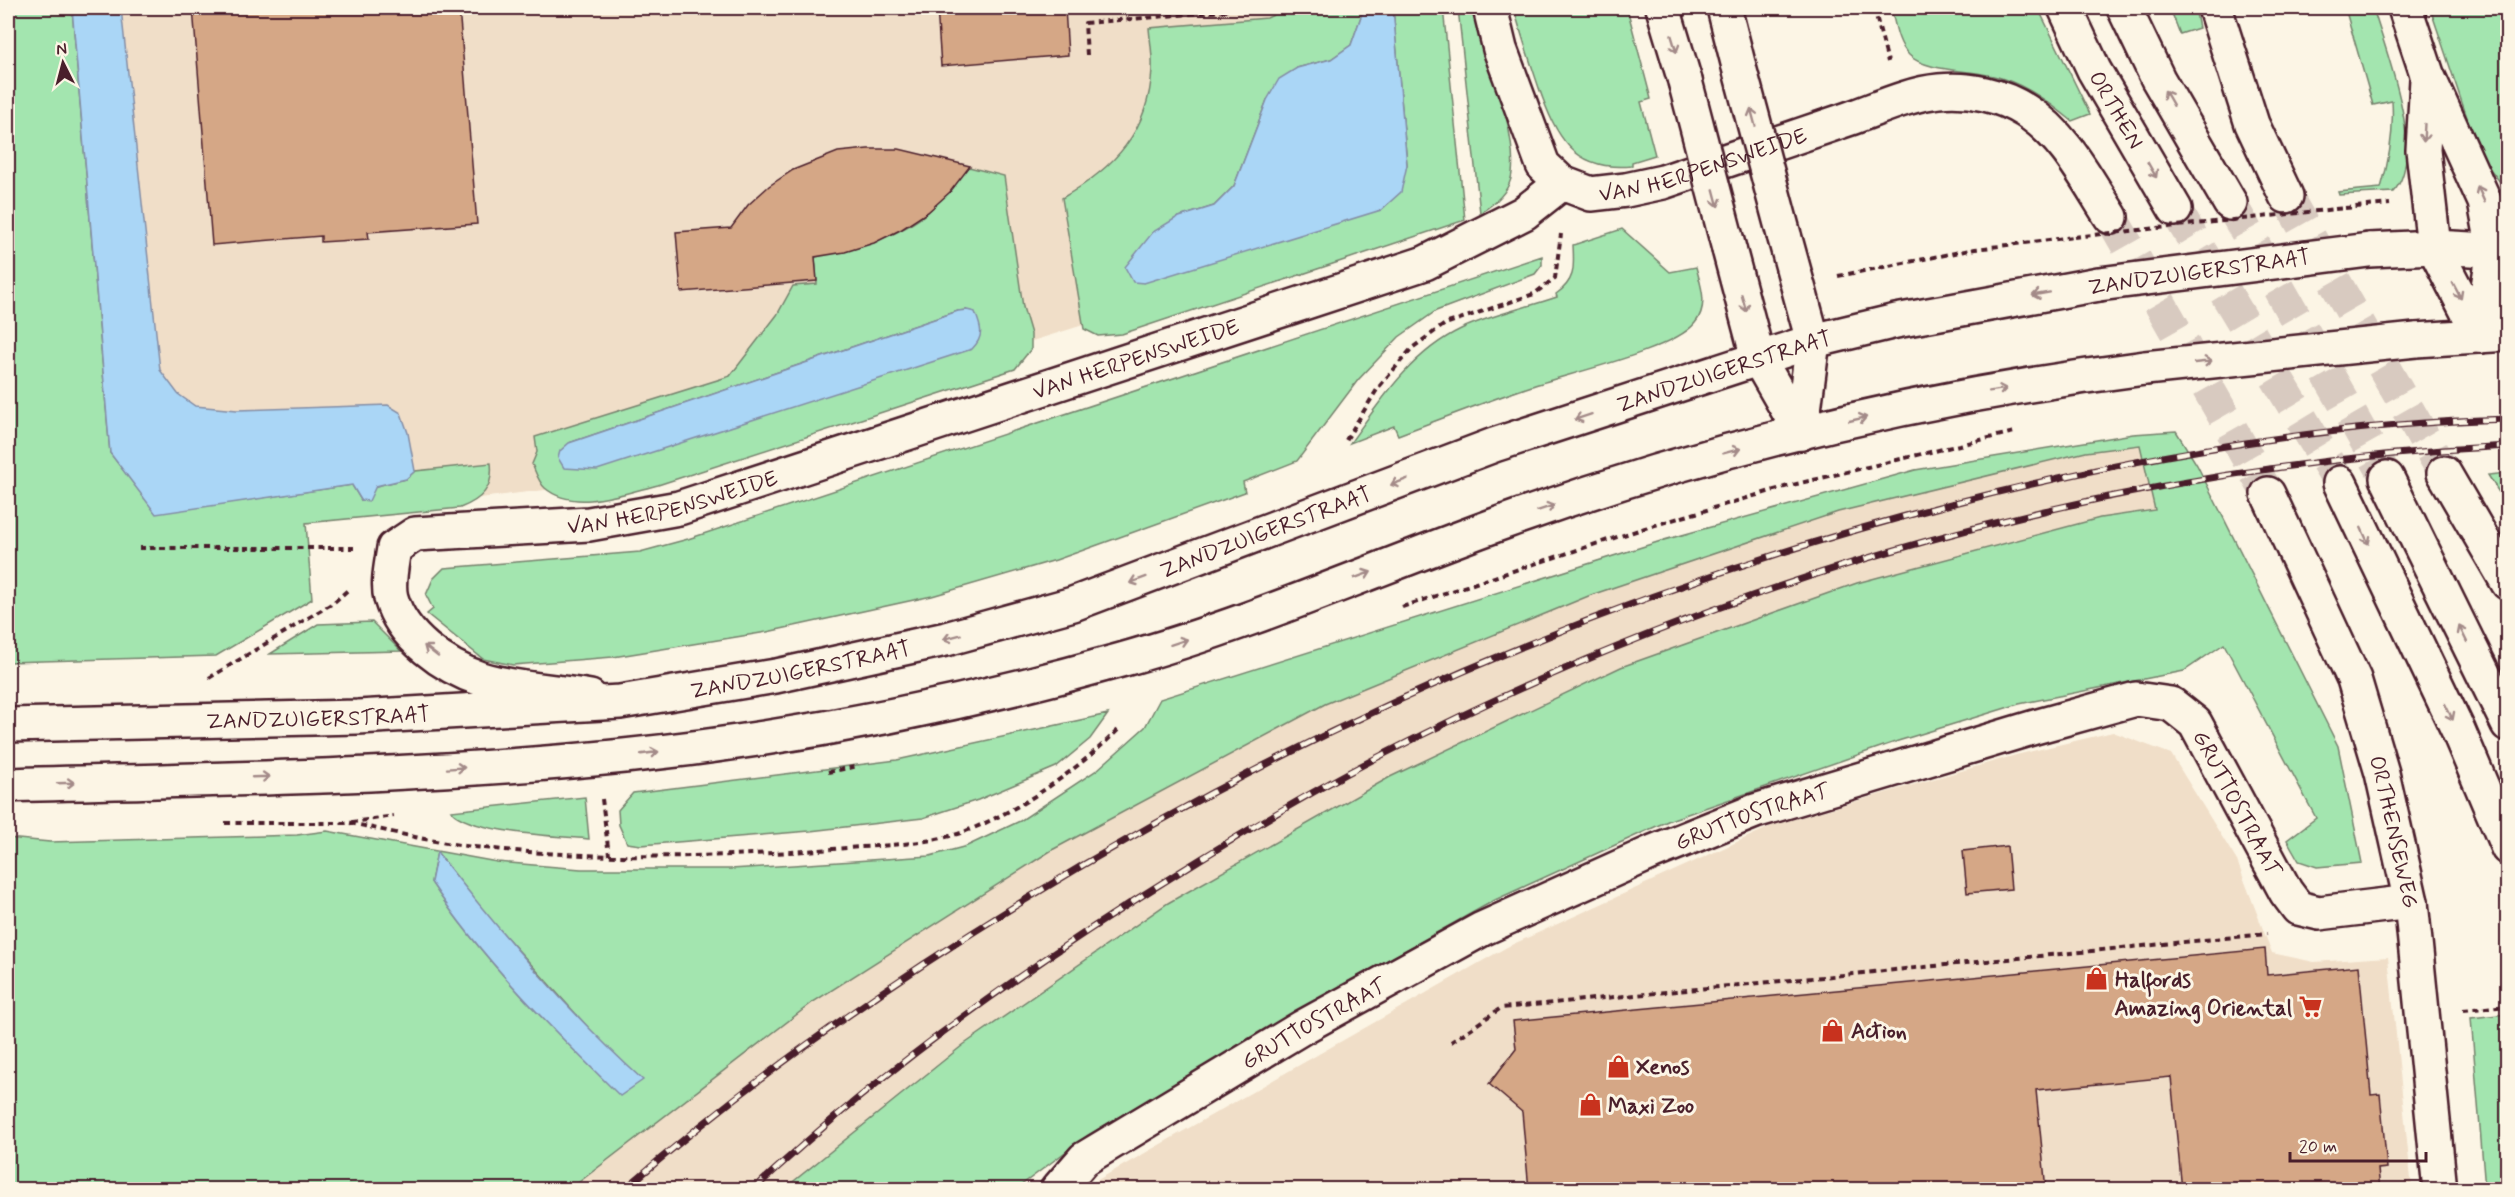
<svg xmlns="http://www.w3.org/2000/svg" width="2515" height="1197" font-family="Mynerve,sans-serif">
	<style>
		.built { fill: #f0dec8 }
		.green { fill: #a3e5af; stroke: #76826d; stroke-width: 1.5; fill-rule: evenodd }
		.water { fill: #aad6f6; stroke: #848da5; stroke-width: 1.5 }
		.building { fill: #d5a786; stroke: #4a1f2b; stroke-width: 1.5 }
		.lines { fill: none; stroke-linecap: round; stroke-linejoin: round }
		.street-tunnel { stroke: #d8cac0; stroke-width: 33; stroke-dasharray: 33 16; stroke-linecap: butt }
		.secondary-tunnel { stroke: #d8cac0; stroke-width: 33; stroke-dasharray: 33 16; stroke-linecap: butt }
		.street-casing { stroke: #4a1f2b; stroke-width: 38 }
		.secondary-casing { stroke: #4a1f2b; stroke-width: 38 }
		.path { stroke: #4a1f2b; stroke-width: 4; stroke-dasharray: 6 4.5; stroke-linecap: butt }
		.street { stroke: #fcf5e5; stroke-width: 33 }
		.secondary { stroke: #fcf5e5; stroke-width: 33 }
		.rail-casing { stroke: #4a1f2b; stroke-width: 7 }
		.rail { stroke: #fcf5e5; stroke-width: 4.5; stroke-dasharray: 14; stroke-linecap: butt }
		.secondary-bridge-casing { stroke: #4a1f2b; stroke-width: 38; stroke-linecap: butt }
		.path-bridge { stroke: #4a1f2b; stroke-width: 4; stroke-dasharray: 6 4.5; stroke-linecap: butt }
		.secondary-bridge { stroke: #fcf5e5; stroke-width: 33 }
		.oneway { stroke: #a38a88 }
		.labels { text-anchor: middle; stroke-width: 6; stroke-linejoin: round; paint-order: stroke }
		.street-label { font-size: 22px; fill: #4a1f2b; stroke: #fcf5e5 }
		.poi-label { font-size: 22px; font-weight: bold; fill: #4a1f2b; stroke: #fcf5e5; text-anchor: start }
	</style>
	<rect width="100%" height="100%" fill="#fcf5e5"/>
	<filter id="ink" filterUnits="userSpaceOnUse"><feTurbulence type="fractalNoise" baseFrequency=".0167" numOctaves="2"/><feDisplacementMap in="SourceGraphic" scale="12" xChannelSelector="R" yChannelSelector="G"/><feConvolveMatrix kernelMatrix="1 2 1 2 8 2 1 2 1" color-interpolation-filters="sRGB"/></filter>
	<g filter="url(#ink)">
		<path class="built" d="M99,8H1399L1419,220L562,488L154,537Z
			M2140,445L2156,510L2100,518L1857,583L1390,777L1168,903L963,1045L784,1189L570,1190L813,1002L1052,850L1325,704L1591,595L1838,512L2086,452Z
			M2113,732L2171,754L2237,861L2272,953L2314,962L2388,957L2412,1189L1080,1190L1507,947L1774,825L2016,755Z"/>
		<path class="green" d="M8,8H72L110,453L156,513L352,485L361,500L376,486L406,479L415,471L491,463C494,488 481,500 460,508L306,523L312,599L216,656L8,662Z
			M1288,8H1364L1351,45L1331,59L1297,68L1267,100L1234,186L1214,206L1176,218L1407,165L1393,8H1443L1465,220L1122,334L1098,336L1084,329L1062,198C1114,168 1149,132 1152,69C1153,56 1150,41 1149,28L1267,18Z
			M1458,8H1473C1484,46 1525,150 1509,184C1503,197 1492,205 1480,213Z
			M1514,8H1627L1651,99L1641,102L1655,155L1632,162V166C1573,172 1556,136 1539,88C1530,61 1521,35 1514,8Z
			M1891,8H2038L2090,114L2072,121C2050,103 2029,87 2001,78C1976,70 1925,72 1909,55C1897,43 1895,23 1891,8Z
			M2170,8H2195L2199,28L2180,34Z
			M2345,8H2373C2385,49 2428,156 2393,192L2339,195L2338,192L2381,188C2390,158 2394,132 2392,101L2373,105Z
			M2430,8H2507V191L2480,156Z
			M969,167L1004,176L1023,307L1031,334V349L1015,369L658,485C625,493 574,513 545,488C539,483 535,471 532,464L537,452L535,437L730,376L777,315L793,286L817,284L815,257C855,247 896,240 928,212C943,199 956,181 969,167ZM967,310L569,443L958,311Z
			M1622,229L1670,272L1696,267C1701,286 1709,306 1695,323C1674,350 1571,373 1535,385C1489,400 1444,418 1398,435L1394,426L1350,443C1381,400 1411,353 1461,329C1491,315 1525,308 1557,297L1556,294C1576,280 1574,267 1573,245Z
			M1542,256V265L1535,274L1436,311L1399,337L1358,380L1297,461L1243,482L1245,492L1056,560L932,596L767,632L613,657L513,665L483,659L427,614L433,609L426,595L433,579L444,568L640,552L688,539Z
			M2176,431L2197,465L2338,746L2362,863L2317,867L2299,861L2287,840L2316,818L2224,644L2184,671L2019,704L1898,741L1670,820L1495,900L1315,1001L1088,1135L1016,1189H784L963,1045L1168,903L1390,777L1621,667L1857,583L2100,518L2155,510L2140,445L2086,452L1838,512L1591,595L1325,704L1052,850L813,1002L570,1189H8V838L50,842L297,835L327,831L497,862L581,869H731L930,856L967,846L1020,821L1097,770L1145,727L1160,699L1664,540L1915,470L2133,434ZM437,852L490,919L604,1045L642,1080L620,1095C552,1029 484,962 431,882Z
			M2507,473H2508L2507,505L2488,475Z
			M372,622L401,651L270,654L318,624Z
			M1108,714L1090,739L1056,767L978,800L923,818L810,831L641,845L627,843L619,825L618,810L633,793L897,760Z
			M585,797L589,839C558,836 470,833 451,811Z
			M2507,1014V1189H2485L2471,1018Z"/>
		<path class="water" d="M72,8H121L160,370L178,394L195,406L237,410L388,405L401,413L408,433L415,471L406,479L376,486L369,501L361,500L352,485L156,514L110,453Z
			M1364,8H1393L1407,165L1401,192L1381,210L1144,283L1133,282L1125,267L1153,232L1176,218L1214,206L1234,186L1267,100L1279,79L1297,68L1331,59L1351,45Z
			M967,310L975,312C981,327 985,336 972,349L597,470L564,468L558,458L560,451L569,443L958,311Z
			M437,852C500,932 567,1011 643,1080L620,1096C552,1029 484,962 431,882Z"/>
		<path class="building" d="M193,8H459L477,224L368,232L369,239L321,242V236L212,245Z
			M937,8H1065L1068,55L941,66Z
			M868,149H899L970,166L950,192L928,212L902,229L874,243L845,252L815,257L817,281L681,292L676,232L731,228L748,205L769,186L793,170L838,152Z
			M2007,846L2011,889L1967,893L1963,851Z
			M2265,949L2267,975L2359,966L2371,1095L2380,1094L2387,1168L2378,1169L2380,1190H2182L2171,1077L2036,1090L2046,1190H1529L1522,1112L1489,1084L1516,1049L1513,1021Z"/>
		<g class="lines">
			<path class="street-tunnel" d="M2286,196L2444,473
				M2111,217L2268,494"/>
			<path class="secondary-tunnel" d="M2230,203L2387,478
				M2175,209L2340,483"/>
			<defs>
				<g id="street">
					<path id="s1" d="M1490,8L1500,49L1543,165L1562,183L1591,194L1626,190L1663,182C1725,161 1786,140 1848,119C1877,109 1908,94 1939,91C1969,88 2001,95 2026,111C2065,135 2087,180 2111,217"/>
					<path d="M2215,8L2252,124L2286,196"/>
					<path d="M2444,473L2508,583"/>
					<path id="s2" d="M2268,494L2354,679L2382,773L2411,902L2440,1190"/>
					<path id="s3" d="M590,697C556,691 513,689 481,679C444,667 402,637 391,598C387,583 392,563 394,548L415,534L589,524L679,508L1425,263L1524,213L1562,183"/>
					<path id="s4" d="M1057,1190L1084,1159L1303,1027L1482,929L1653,852L1755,811L2035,727L2136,699L2171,704L2195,723L2286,892L2298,908L2319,913L2411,902"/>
				</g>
				<g id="secondary">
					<path d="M1663,8L1685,81"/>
					<path d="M1724,8L1739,67"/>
					<path id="s5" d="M2065,8L2094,70L2175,209"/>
					<path d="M2124,8L2158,79L2230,203"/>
					<path d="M2405,8L2427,74L2485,202L2494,250L2480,336"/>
					<path d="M2427,79L2423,150L2434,247L2480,336"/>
					<path d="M1784,235L1813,341L1801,433"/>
					<path d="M1729,249L1758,358L1801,433"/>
					<path d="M2369,250L2434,247L2508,251"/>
					<path d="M2416,340L2508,334"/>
					<path d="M2387,478L2508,724"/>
					<path d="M2340,483L2458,730L2508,848"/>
					<path id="s6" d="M8,725L358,717L620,702L776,676L946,639L1073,604L1494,445L1813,341L1896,321L2099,284"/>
					<path d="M8,785C213,779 419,777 624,756C791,739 959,706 1121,660C1251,624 1376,568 1504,522C1711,447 1927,396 2145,368"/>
				</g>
			</defs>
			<use href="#street" class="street-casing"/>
			<use href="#secondary" class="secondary-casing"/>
			<path class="path" d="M1874,8L1888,62
				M1087,55L1085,23L1225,11L1227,8
				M2345,208L2390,204
				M1838,276L1975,249L2074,237
				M1346,440L1378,388L1412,348L1445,324L1534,294L1555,278L1561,234
				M139,548H354
				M1402,607L1645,528L1788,486L2014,432
				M209,678L333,603L349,589
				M828,772L859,766
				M602,799L609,855
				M225,823H346L394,816
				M350,823C394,832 439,844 484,848C599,860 718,858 833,849C880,845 933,846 976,827C1028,805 1078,769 1118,730
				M2463,1010L2508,1006
				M1451,1042L1501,1008L2267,934"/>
			<use href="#street" class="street"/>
			<use href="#secondary" class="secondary"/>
			<defs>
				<path id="rail" d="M624,1190C747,1082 882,988 1020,903C1307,726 1617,591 1943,506C2127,458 2317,424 2508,419
					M753,1190C881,1070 1026,967 1175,875C1244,832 1313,790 1386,753C1734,575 2116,465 2508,446"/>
			</defs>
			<use href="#rail" class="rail-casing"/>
			<use href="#rail" class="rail"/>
			<defs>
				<path id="secondary-bridge" d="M1739,67L1784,235
					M1685,81L1729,249
					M2099,284L2369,250
					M2145,368L2416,340"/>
			</defs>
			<use href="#secondary-bridge" class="secondary-bridge-casing"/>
			<path class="path-bridge" d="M2074,237L2345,208"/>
			<use href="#secondary-bridge" class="secondary-bridge"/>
		</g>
		<defs><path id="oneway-shaft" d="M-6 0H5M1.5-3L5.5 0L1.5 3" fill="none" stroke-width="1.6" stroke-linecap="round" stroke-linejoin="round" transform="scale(1.5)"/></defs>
		<g class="oneway">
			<use href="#oneway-shaft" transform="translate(1674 44) rotate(73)"/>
			<use href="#oneway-shaft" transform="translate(2169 98) rotate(-120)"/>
			<use href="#oneway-shaft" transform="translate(1753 117) rotate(-105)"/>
			<use href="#oneway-shaft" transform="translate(2424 133) rotate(93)"/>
			<use href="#oneway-shaft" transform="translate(2152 170) rotate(60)"/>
			<use href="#oneway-shaft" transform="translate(2481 194) rotate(-114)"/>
			<use href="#oneway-shaft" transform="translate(1716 198) rotate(75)"/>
			<use href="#oneway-shaft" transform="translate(2457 291) rotate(62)"/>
			<use href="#oneway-shaft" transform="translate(2041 294) rotate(170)"/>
			<use href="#oneway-shaft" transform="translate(1744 303) rotate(74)"/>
			<use href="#oneway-shaft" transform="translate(2203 362) rotate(-6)"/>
			<use href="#oneway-shaft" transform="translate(1998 390) rotate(-9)"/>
			<use href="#oneway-shaft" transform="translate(1583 417) rotate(162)"/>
			<use href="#oneway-shaft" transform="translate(1858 419) rotate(-13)"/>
			<use href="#oneway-shaft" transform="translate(1732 451) rotate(-15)"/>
			<use href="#oneway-shaft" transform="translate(1399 482) rotate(159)"/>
			<use href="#oneway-shaft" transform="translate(1546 508) rotate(-18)"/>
			<use href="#oneway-shaft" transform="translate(2365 536) rotate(65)"/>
			<use href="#oneway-shaft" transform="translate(1363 575) rotate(-21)"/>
			<use href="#oneway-shaft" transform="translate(1138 580) rotate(160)"/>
			<use href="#oneway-shaft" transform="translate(2463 634) rotate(-116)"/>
			<use href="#oneway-shaft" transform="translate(952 637) rotate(165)"/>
			<use href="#oneway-shaft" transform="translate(1179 642) rotate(-18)"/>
			<use href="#oneway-shaft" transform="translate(431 651) rotate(-142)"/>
			<use href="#oneway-shaft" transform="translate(2449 712) rotate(64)"/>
			<use href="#oneway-shaft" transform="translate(650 753) rotate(-8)"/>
			<use href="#oneway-shaft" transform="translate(456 768) rotate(-4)"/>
			<use href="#oneway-shaft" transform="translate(261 777) rotate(-2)"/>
			<use href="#oneway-shaft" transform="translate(66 783) rotate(-2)"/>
		</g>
	</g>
	<defs>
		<symbol id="shop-bare" viewBox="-9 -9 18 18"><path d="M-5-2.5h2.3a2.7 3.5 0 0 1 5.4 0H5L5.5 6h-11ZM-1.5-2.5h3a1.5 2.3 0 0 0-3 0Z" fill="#c8321e" stroke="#fcf5e5" stroke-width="2.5" paint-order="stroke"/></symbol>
		<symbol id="supermarket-bare" viewBox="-9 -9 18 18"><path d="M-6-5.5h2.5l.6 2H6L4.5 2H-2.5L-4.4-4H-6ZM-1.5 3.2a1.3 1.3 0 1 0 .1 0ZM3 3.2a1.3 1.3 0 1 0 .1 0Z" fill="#c8321e" stroke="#fcf5e5" stroke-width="2.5" paint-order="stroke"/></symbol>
	</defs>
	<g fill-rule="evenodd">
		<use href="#shop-bare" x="2080" y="962" width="33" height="33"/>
		<use href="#supermarket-bare" x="2294" y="990" width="33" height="33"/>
		<use href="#shop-bare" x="1816" y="1014" width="33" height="33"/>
		<use href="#shop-bare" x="1602" y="1050" width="33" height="33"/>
		<use href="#shop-bare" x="1574" y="1088" width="33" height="33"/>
	</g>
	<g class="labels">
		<g class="street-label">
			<text dy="8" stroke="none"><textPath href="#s5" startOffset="114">ORTHEN</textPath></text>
			<text dy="8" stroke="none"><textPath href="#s1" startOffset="339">VAN HERPENSWEIDE</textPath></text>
			<text transform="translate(2199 271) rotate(-8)" y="8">ZANDZUIGERSTRAAT</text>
			<text dy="8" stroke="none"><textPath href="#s3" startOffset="1058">VAN HERPENSWEIDE</textPath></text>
			<text dy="8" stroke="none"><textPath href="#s6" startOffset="1768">ZANDZUIGERSTRAAT</textPath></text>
			<text dy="8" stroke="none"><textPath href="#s3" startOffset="572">VAN HERPENSWEIDE</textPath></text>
			<text dy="8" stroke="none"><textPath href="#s6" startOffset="1282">ZANDZUIGERSTRAAT</textPath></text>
			<text dy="8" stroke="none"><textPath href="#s6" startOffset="796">ZANDZUIGERSTRAAT</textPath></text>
			<text dy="8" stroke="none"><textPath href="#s6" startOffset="310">ZANDZUIGERSTRAAT</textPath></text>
			<text dy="8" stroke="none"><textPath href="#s4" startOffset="1352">GRUTTOSTRAAT</textPath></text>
			<text dy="8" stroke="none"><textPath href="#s4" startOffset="794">GRUTTOSTRAAT</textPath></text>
			<text dy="8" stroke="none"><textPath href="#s2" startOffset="362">ORTHENSEWEG</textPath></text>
			<text dy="8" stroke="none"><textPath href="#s4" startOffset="308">GRUTTOSTRAAT</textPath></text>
		</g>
		<g class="poi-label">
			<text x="2115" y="987">Halfords</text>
			<text x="2292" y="1015" text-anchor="end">Amazing Oriental</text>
			<text x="1851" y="1038">Action</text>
			<text x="1636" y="1074">Xenos</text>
			<text x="1608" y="1113">Maxi Zoo</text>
		</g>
	</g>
	<rect width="2515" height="1197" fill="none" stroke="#fcf5e5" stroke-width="30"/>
	<rect x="15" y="15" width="2485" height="1167" fill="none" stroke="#4a1f2b" stroke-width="2" filter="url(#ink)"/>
	<g transform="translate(63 63) rotate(354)" stroke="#fcf5e5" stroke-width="4.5" paint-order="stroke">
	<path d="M0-4.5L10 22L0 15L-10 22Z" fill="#4a1f2b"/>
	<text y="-9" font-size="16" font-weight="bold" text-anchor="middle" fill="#4a1f2b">N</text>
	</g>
	<path d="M2290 1152v9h136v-9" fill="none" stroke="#4a1f2b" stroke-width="3"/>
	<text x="2299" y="1152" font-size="18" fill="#4a1f2b" stroke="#fcf5e5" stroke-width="4.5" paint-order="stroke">20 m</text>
</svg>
